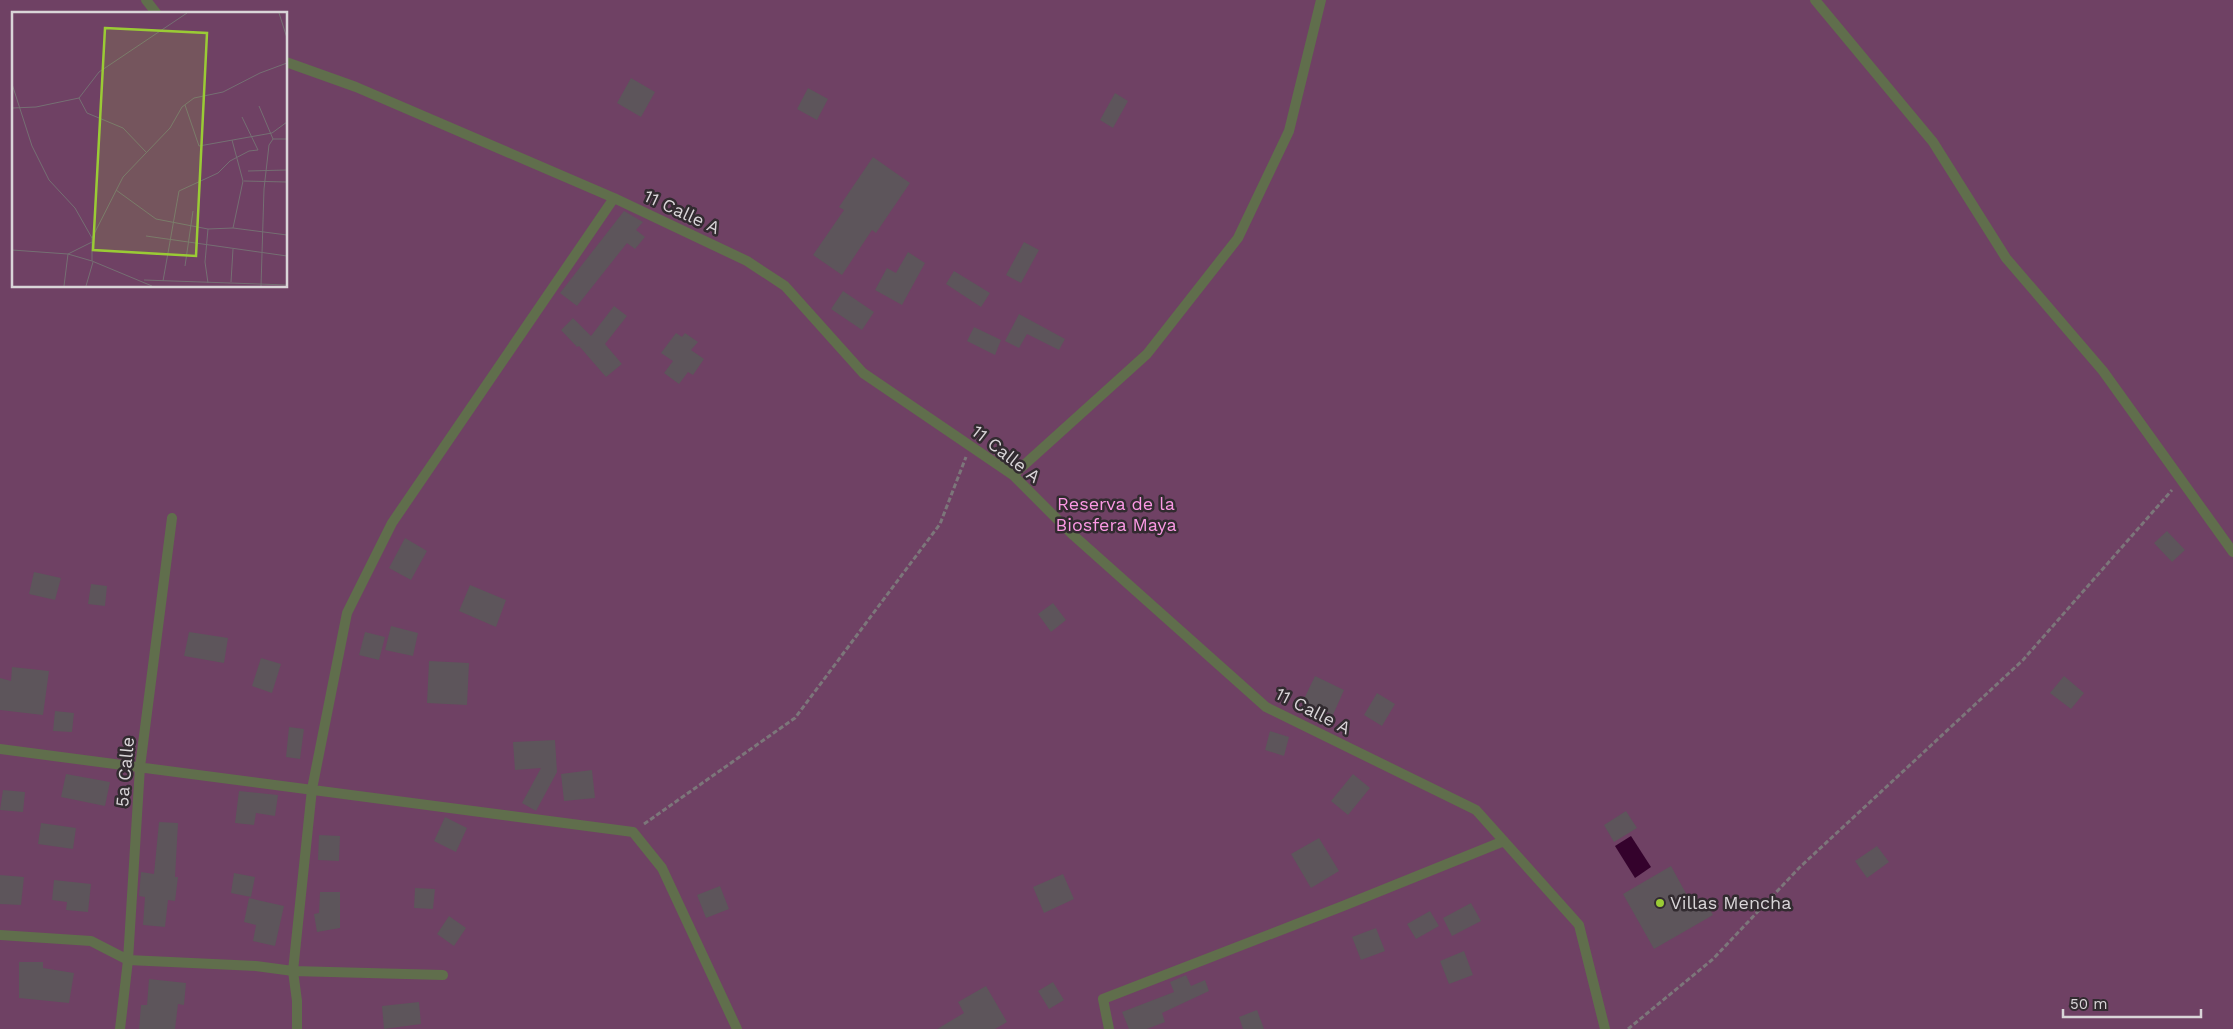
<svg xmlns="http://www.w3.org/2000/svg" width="2233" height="1029" font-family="'Work Sans',sans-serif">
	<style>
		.green { fill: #6f4164; fill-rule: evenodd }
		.water { fill: #34022c }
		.building { fill: #5d555b }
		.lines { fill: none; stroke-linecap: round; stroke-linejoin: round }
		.path { stroke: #7c767a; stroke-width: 3; stroke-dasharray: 5 2.5; stroke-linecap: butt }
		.street { stroke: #606e4c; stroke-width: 10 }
		.poi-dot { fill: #9acb35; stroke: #322b30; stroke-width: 2 }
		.labels { text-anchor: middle; stroke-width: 5; stroke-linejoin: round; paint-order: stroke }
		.street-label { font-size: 18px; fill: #d9d5d8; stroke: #322b30 }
		.park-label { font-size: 18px; fill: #fb99e4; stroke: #322b30 }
		.poi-label { font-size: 18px; fill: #d9d5d8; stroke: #322b30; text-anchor: start }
		.inset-road { fill: none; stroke: #756f73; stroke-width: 1 }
		.view { fill: #9acb35; fill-opacity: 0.15; stroke: #9acb35; stroke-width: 2.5 }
		.inset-edge { fill: none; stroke: #d9d5d8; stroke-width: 2.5 }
	</style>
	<rect width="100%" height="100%" fill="#322b30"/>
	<path class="green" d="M0,0H2233V1029H0ZM14,14H286V286H14Z"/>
	<path class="water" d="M1631,836L1651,867L1635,878L1615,846Z"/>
	<path class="building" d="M631,78L655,92L641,117L617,103Z
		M808,88L828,99L817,120L797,109Z
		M1115,93L1128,101L1113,128L1100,120Z
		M873,157L910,183L876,233L872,230L842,275L813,255L844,210L839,207Z
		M624,211L643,222L636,230L645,237L635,249L627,243L577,306L560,293Z
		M1024,242L1039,250L1021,283L1006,275Z
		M908,252L925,263L902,305L875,290L887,268L896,273Z
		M954,271L990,293L981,307L946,284Z
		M843,291L874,312L862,330L831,309Z
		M614,306L627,316L605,344L622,364L606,377L579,346L577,347L561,330L573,318L591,336Z
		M1019,314L1065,339L1059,350L1027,334L1019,348L1005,341Z
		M974,327L1001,340L995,355L967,341Z
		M676,333L682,337L685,333L698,342L691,350L704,359L693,375L688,372L679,384L664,373L673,361L661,353Z
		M2167,531L2185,550L2172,562L2154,543Z
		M405,538L427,551L411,580L389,568Z
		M34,572L61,578L55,600L29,594Z
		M91,584L107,586L105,606L88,604Z
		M470,585L506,600L496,627L459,611Z
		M1053,603L1066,620L1051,632L1038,614Z
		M391,626L418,633L413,656L385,650Z
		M189,632L228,638L224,663L184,656Z
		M365,632L385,637L379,660L359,655Z
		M261,658L281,664L272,693L252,686Z
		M429,661L469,663L467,705L427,703Z
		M12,667L49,671L43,715L0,710V678L11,681Z
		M1315,676L1344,690L1333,715L1303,701Z
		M2064,676L2084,693L2071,709L2050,693Z
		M1377,693L1395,704L1382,726L1364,715Z
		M55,711L74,713L72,732L53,731Z
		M289,727L304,729L300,759L286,757Z
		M1270,731L1289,737L1284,756L1265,750Z
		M555,740L557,772L536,811L522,803L541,768L515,770L513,742Z
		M592,770L595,798L564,801L561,774Z
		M66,774L110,782L105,806L61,797Z
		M1353,774L1370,788L1348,815L1331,801Z
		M3,790L25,792L23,812L0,810Z
		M239,791L278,795L275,816L256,813L254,825L235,823Z
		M1626,811L1637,828L1614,842L1604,825Z
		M445,817L467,828L456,852L434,841Z
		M159,822L178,823L175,877H178L175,901L168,900L165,927L143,925L145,897L139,896L141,872L154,874Z
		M41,823L76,828L73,849L38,844Z
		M319,835L340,836L339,861L318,860Z
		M1319,838L1339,871L1311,888L1291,854Z
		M1877,846L1889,862L1867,878L1855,861Z
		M1671,866L1694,908L1706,901L1713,915L1654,949L1623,894Z
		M234,873L255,877L251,897L231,893Z
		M1063,874L1074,899L1044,913L1033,887Z
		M0,875L24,877L21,905L0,904Z
		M54,880L91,884L88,912L66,910L67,902L52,900Z
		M720,886L729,909L706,918L697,895Z
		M415,888L435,889L433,909L414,908Z
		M320,892H340V928L317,932L314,914L319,913Z
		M249,898L284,906L275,946L253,941L256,925L244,922Z
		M1471,903L1481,921L1452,936L1443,918Z
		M1430,911L1439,926L1416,939L1407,924Z
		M449,916L466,928L454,946L437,934Z
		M1376,928L1385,951L1361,960L1352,937Z
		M1464,951L1473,975L1449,984L1440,961Z
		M19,962H43V968L74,973L69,1003L19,998Z
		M1186,975L1191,986L1205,980L1209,991L1162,1013L1165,1022L1147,1029H1129L1122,1012L1174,992L1170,982Z
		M149,979L186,983L184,1005L178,1004L175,1029H139L141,1005H147Z
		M1053,982L1064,1000L1049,1009L1038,991Z
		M986,986L1007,1022L995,1029H937L964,1013L958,1002Z
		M419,1002L421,1024L384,1029L382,1006Z
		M1257,1010L1264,1029H1243L1239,1017Z"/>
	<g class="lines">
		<path class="path" d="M644,824L795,718L940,524L966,457
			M1628,1029L1713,959L1800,867L2023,660L2172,490"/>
		<path class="street" d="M146,0L157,14
			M1815,0L1933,142L2006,258L2103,371L2233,552
			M286,62L356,87L614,198L747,261L785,286L863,373L1013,475L1072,534L1266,707L1476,810L1579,925L1605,1029
			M1013,475L1147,354L1238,238L1289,131L1321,0
			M0,749L633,832L662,868L737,1029
			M0,935L91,941L128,960L256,966L293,971L443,975
			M120,1029L128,960L140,767L172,518
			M297,1029V1001L293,971L312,789L347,613L392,523L614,198
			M1109,1029L1103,999L1343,906L1504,841"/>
	</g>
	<circle class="poi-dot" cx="1660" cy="903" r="5"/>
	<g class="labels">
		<g class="street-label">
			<text transform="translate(682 212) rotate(25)" y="6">11 Calle A</text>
			<text transform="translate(1006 454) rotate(38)" y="6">11 Calle A</text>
			<text transform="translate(1313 711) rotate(27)" y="6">11 Calle A</text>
			<text transform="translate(125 772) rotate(-85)" y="6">5a Calle</text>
		</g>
		<g class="park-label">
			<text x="1116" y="510">Reserva de la<tspan x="1116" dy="21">Biosfera Maya</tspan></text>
		</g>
		<g class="poi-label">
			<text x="1670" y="909">Villas Mencha</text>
		</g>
	</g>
	<g transform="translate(12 12)">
		<rect width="275" height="275" fill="#322b30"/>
		<path d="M0,1H275V274H0Z" fill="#6f4164"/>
		<path class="inset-road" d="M267,1L275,26M0,72L20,134L37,168L63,196L80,226M67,86L75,101L111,116L134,140M173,93L187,134L260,121M247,94L261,127H275M0,96L24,95L67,86L87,60L175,1M260,121L275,110M220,128L231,169L221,216M236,159L275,158M232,169L275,170M104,178L144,207L196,217L221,216L275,223M196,217L193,250L196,271M134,224L275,244M0,238L56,242L80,249L140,274M80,249V226L111,165L158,116L170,95L182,86L211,80L248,61L275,51M173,254L181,199M132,268L275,273M151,269L167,179L206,161L218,149L237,139L246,138L230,105M219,270L221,237M52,274L56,242L80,230M74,274L81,250M249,274L252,177L257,133L261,127"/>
		<path class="view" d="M93,16L195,21L184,244L81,238Z"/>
		<rect width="275" height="275" class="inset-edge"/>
	</g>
	<path d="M2063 1009v8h138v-8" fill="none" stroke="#d9d5d8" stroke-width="2.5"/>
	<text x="2070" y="1009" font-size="15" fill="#d9d5d8" stroke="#322b30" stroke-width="4" paint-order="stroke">50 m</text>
</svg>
